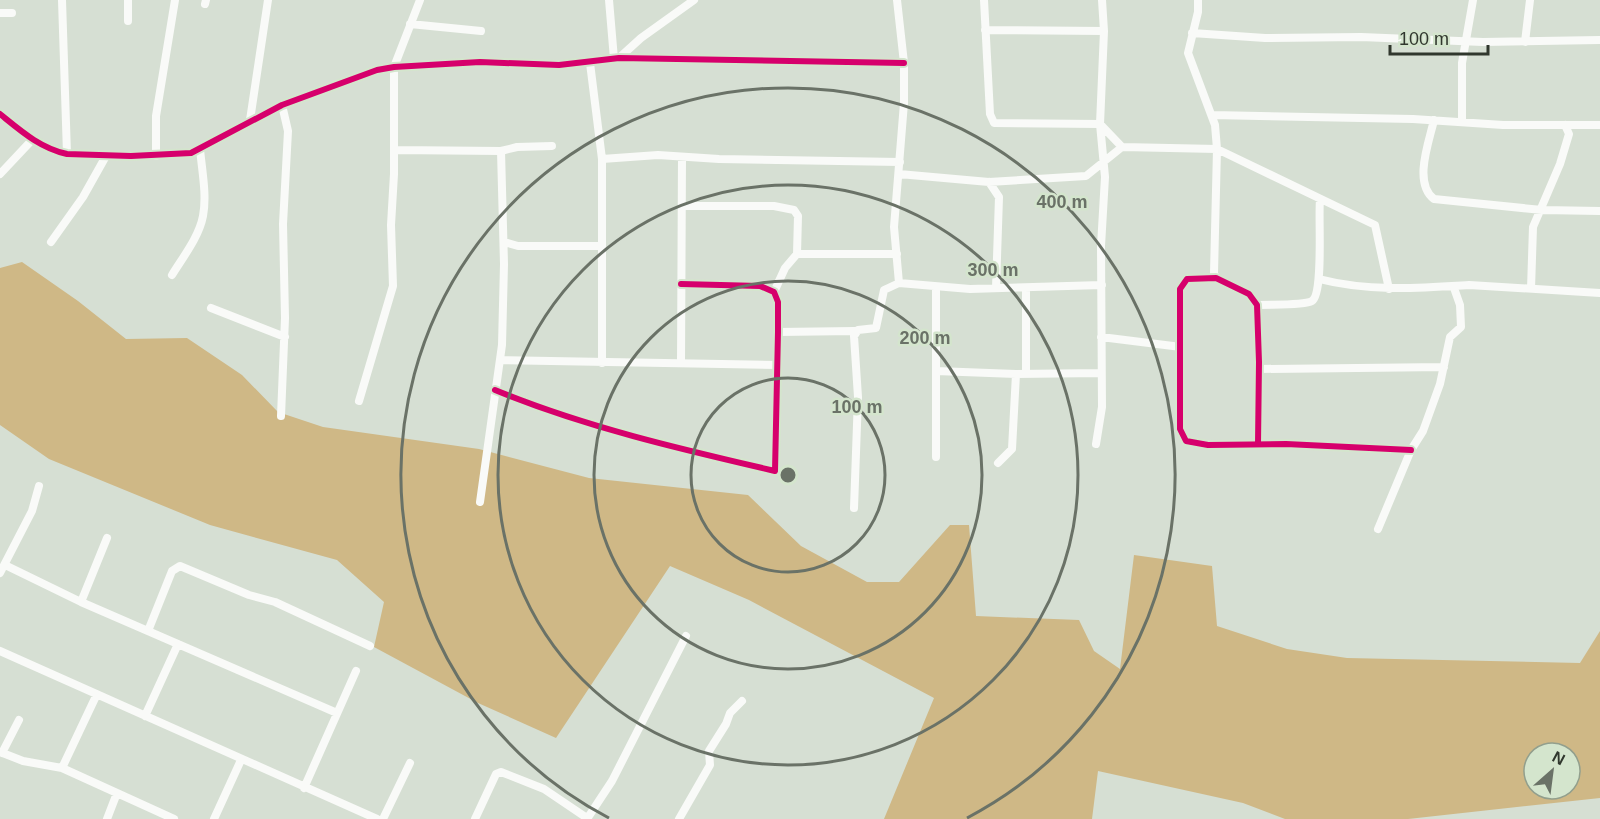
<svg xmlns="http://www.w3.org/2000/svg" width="1600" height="819" font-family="Helvetica,sans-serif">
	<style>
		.forest { fill: #cfb886; fill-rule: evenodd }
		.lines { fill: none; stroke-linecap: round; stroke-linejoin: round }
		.minor { stroke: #f9faf8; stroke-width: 8 }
		.cycleway-casing { stroke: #d4e5cd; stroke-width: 10 }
		.cycleway { stroke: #d6006c; stroke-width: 6 }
		.ring { fill: none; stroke: #6a7267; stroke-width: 3 }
		.centre { fill: #6a7267; stroke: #d4e5cd; stroke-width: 3 }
		.ring-label { font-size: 18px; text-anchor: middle; font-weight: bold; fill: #6a7267; stroke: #d4e5cd; stroke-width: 5; stroke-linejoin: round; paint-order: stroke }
	</style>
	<rect width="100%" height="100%" fill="#d6dfd3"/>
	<path class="forest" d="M22,262L78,301L126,339L187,338L242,375L278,412L323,427L479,449L589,478L748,495L801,546L867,582H899L950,525H969L976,616L1079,620L1094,651L1120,669L1134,555L1212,566L1217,626L1287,649L1347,658L1580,663L1600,631V798L1408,819H1285L1243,803L1098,771L1092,819H884L934,698L749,600L670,566L556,738L478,703L374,647L384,602L337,560L210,525L49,459L0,425V268ZM1534,753H1570V789H1534Z"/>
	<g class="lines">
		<path class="minor" d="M62,0L67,154
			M128,0V21
			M609,0L614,59
			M897,0L904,63V103L894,227L899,283
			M984,0L990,114L994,123L1100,124L1122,147
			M1198,0V12L1188,53L1215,125L1217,149L1214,273L1216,278
			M205,4L206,0
			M0,13H12
			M410,24L481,31
			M985,30L1104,31
			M1192,33L1265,38L1361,37L1483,42L1600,40
			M1525,42L1530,0
			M619,58L641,38L694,0
			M590,63L602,159V363
			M0,114C21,131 40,148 67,154L131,156L191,153L282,105L377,70L394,67L480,62L559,65L619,58L904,63
			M1212,115L1413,119L1503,125H1600
			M250,120L268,0
			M1434,120C1429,142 1413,183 1434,199L1542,210L1600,211
			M1462,121V63L1473,0
			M394,150L501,151L517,147L552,146
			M156,156V116L175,0
			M602,159L658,155L719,159L900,162
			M0,174L32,140
			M899,174L989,182L1086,176L1122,147L1217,149L1375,225L1389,289
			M989,182L999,197L996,288
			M684,206H774L794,210L798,216L797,254
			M51,242L83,197L106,156
			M504,242L518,246H601
			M172,275C183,257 199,237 203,216C207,195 202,171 200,149
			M1319,279C1369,292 1420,288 1469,285L1600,293
			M1531,289L1533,227L1560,164L1569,134L1565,125
			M774,292L785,268L797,254H897
			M1257,305C1269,304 1303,306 1312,301C1324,293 1318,216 1320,200
			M211,308L285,337
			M778,332L855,331
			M1101,337L1181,347
			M500,360L777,365
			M681,363L682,157
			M1259,369L1444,367
			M936,371L1016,374L1100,373
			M1026,374V289
			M495,390C585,427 680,449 775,471L778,332V302L774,292L760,286L681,284
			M359,401L393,286L391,225L394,174V67L420,0
			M281,416L285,318L283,224L288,131L282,105
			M1096,444L1102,407L1101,246L1105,177L1100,124L1104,31L1102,0
			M1258,444L1259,362L1257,305L1249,294L1216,278L1187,279L1180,289V429L1186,441L1208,445L1286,444L1411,450
			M936,457V288
			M998,463L1012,449L1016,374
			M480,502L502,345L504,264L501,151
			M854,508L858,397L854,336L858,330L876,328L884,290L899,283L970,289L1102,285
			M1378,529L1411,450L1423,431L1440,384L1450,337L1461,327L1460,305L1454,288
			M5,565L81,602L337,713
			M0,573L32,511L39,486
			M81,602L107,538
			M148,631L172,571L180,566L249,595L275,602L370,646
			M0,651L377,819
			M145,716L178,644
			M0,752L23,761L62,768L174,819
			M2,753L19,720
			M62,768L97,694
			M304,788L356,671
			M107,819L117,793
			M214,819L241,760
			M383,819L410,763
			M475,819L496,774L501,772L544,789L587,818
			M587,819L612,781L686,636
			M679,819L710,765L709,751L726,724L730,713L742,701"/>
		<defs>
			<path id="cycleway" d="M0,114C21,131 40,148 67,154L131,156L191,153L282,105L377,70L394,67L480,62L559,65L619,58L904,63
				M495,390C585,427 680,449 775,471L778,332V302L774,292L760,286L681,284
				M1258,444L1259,362L1257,305L1249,294L1216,278L1187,279L1180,289V429L1186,441L1208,445L1286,444L1411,450"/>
		</defs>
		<use href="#cycleway" class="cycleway-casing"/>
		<use href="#cycleway" class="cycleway"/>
	</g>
	<g class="ring">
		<circle cx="788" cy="475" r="97"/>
		<circle cx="788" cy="475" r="194"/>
		<circle cx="788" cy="475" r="290"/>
		<path d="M609 818A387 387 0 1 1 967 818"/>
	</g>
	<circle cx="788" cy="475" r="9" class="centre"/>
	<g class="ring-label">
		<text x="1062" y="208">400 m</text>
		<text x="993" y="276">300 m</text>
		<text x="925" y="344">200 m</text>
		<text x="857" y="413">100 m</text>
	</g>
	<g transform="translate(1552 771) rotate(28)"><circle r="28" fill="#d4e5cd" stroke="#929f8d" stroke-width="1.5"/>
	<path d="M0-4.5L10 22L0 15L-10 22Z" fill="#6a7267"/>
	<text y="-9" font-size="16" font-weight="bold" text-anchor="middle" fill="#30372d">N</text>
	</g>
	<path d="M1390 45v9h98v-9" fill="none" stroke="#30372d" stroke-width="3"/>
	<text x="1399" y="45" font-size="18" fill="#30372d" stroke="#d4e5cd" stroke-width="4.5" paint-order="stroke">100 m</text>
</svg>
